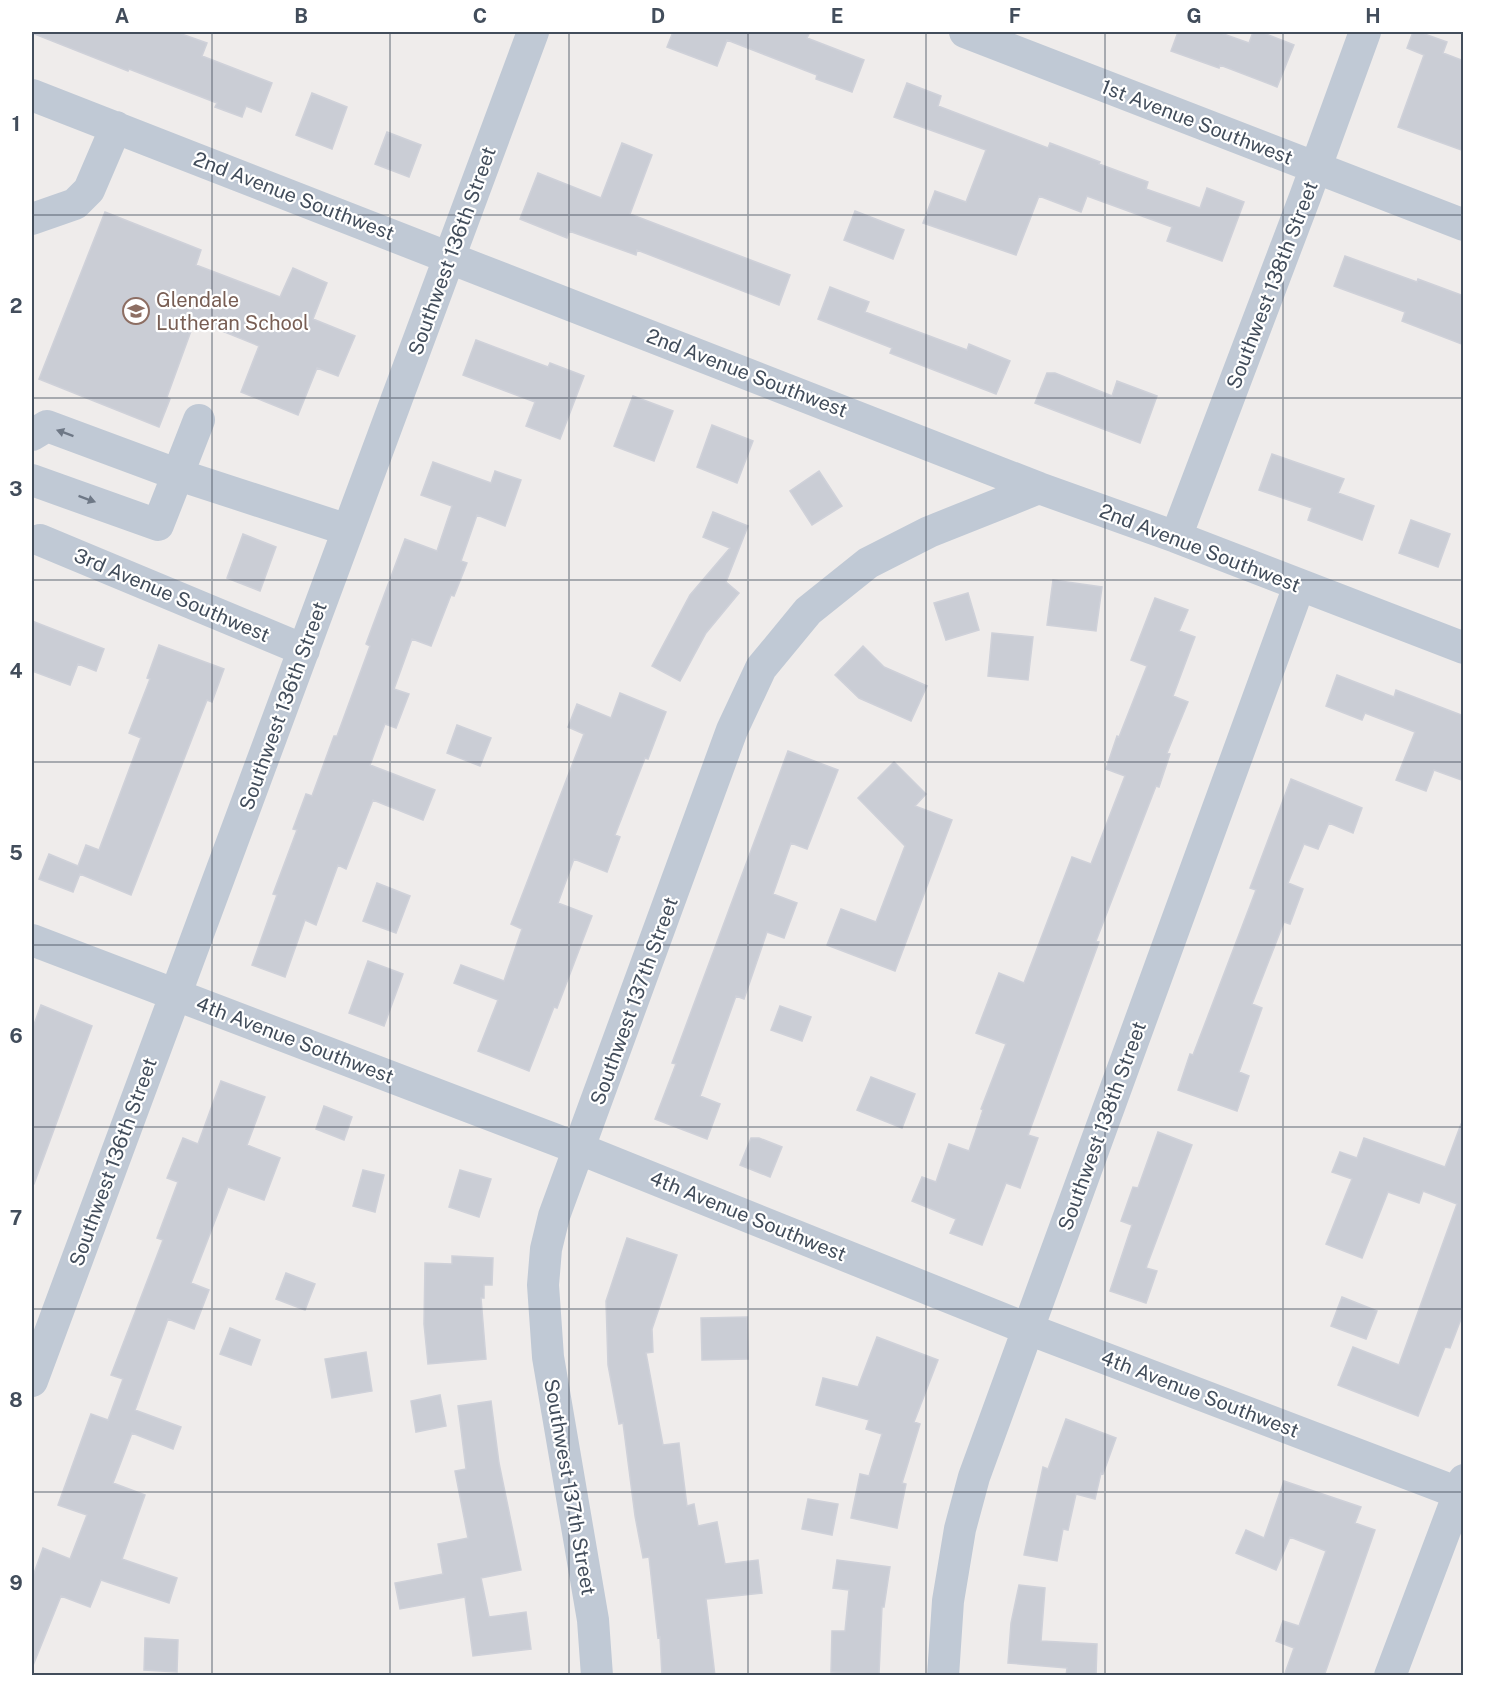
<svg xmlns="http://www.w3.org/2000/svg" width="1495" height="1707" font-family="'Public Sans',sans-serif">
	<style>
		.building { fill: #cacdd5; stroke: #cfd1d9; stroke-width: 1.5 }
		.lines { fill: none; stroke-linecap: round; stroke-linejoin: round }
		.minor { stroke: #c0c9d5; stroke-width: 32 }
		.oneway { fill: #6e7886 }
		.grid { fill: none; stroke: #424d5b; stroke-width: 1.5; stroke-opacity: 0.55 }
		.labels { text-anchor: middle; stroke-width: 4.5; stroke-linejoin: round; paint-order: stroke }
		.street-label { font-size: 20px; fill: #424d5b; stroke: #fff }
		.education-label { font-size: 20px; fill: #785e54; stroke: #fff; text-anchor: start }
		.neatline { fill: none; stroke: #424d5b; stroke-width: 2 }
		.grid-label { font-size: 20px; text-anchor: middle; font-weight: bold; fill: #424d5b }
	</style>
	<rect width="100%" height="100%" fill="#efeceb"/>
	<path class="building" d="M32,32H176L207,43L202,56L272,83L261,112L246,106L242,117L215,107L217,103L129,69L128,71L32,33Z
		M673,32H810L807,38L864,60L852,92L816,79L817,75L727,40L717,66L667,47Z
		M1178,32H1218L1249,43L1253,32H1261L1294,45L1277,87L1220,65L1219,68L1171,51Z
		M1413,32H1419L1447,42L1443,53L1464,61V151L1398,127L1424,55L1407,48Z
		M907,83L941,96L938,106L1048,148L1050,143L1100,162L1099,164L1148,182L1146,189L1200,208L1207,188L1244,202L1222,261L1167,241L1172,227L1087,196L1081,212L1039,196L1016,255L923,223L935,191L966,202L986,150L894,117Z
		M312,93L347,107L332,149L296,135Z
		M387,132L421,145L409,177L375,164Z
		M622,143L652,155L630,214L790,275L779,305L637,250L636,255L569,231L567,238L520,219L538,173L601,198Z
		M855,211L904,230L893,259L844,240Z
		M105,212L201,250L196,265L280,297L293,268L327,283L313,319L355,336L338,376L317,368L298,415L241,392L259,346L195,320L167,397L170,399L159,427L39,379Z
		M1345,256L1417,282L1418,279L1464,296V345L1402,321L1405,312L1334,286Z
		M830,287L869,302L865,312L967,350L969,344L1010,361L996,394L890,353L892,348L818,319Z
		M476,340L548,367L550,363L584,376L560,439L526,426L535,402L463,375Z
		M1047,373H1055L1112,396L1117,381L1157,396L1140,443L1035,403Z
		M633,396L673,411L654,461L614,446Z
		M712,425L753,441L737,483L697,467Z
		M1272,454L1344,479L1338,493L1374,506L1362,540L1308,520L1312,508L1259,490Z
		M433,462L491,483L495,471L521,480L505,526L477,515L461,561L467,563L454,596L451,595L431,646L412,639L394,689L409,694L396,728L385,724L370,765L435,790L423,820L373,800L346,869L338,865L316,925L305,920L285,977L252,965L277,895L273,894L297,830L293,829L306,794L312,796L334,736H337L370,646L366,644L405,539L437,551L452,506L421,495Z
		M819,471L842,506L812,525L790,491Z
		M713,512L748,526L726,582L739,593L706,633L680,681L652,666L690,595L730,548L703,537Z
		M1411,520L1450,534L1438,567L1399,553Z
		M243,534L276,547L260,591L227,578Z
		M1053,580L1102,587L1096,631L1047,625Z
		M968,593L979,630L946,640L934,603Z
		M1155,598L1188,610L1179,631L1195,637L1173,696L1188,702L1167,753L1170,754L1159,787L1156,786L1096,941L1099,942L1028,1135L1038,1138L1020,1188L1006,1183L982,1245L950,1233L956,1219L912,1201L922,1177L936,1182L949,1144L969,1151L983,1110L981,1109L1006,1044L976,1033L999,973L1024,983L1072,857L1091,864L1125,776L1106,769L1117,736L1119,737L1147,666L1131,660Z
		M32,621L104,649L96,671L78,664L70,685L32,671Z
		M992,633L1033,637L1028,680L988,676Z
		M159,645L224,669L212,702L207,700L131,895L80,874L73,892L39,879L49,854L78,866L86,845L99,850L141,738L129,733L150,679L147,678Z
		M863,646L884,667L927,686L911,721L859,698L835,675Z
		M1337,675L1394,697L1396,690L1464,716V781L1434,770L1426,791L1396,780L1415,732L1365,713L1362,720L1326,706Z
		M620,693L666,712L648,759L645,758L615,835L620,837L607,872L574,859L558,903L592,916L557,1008L554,1007L529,1071L478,1051L498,1000L454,983L461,965L504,981L522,929L511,924L584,734L568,727L577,704L611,718Z
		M457,725L491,738L480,766L447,753Z
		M788,751L838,770L807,849L791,843L773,894L797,903L784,938L767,932L744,999L736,996L700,1096L720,1104L707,1139L655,1119L676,1064L672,1063Z
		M894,762L926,794L915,806L952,820L895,971L827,945L841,909L876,922L905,846L858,798Z
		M1291,779L1362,808L1353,833L1329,823L1318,849L1304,844L1288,883L1303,889L1290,924L1284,922L1252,1004L1262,1008L1239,1072L1249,1076L1237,1111L1178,1090L1190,1054L1193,1055L1256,890L1250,888Z
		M377,883L410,896L396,933L363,921Z
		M368,961L403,974L384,1026L349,1013Z
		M41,1005L92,1026L34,1184H32V1030Z
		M780,1006L811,1017L802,1041L771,1030Z
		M871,1077L915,1094L902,1128L857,1110Z
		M221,1081L265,1097L247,1145L280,1158L264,1200L228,1187L191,1283L209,1290L194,1329L168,1319L135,1410L181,1427L173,1449L132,1433L113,1483L145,1495L122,1559L177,1578L169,1603L101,1580L90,1607L61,1596L32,1668V1579L43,1548L70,1559L87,1515L58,1505L91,1414L108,1420L123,1379L111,1375L163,1240L157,1238L178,1182L167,1178L183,1138L198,1144Z
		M324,1106L352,1117L344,1140L316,1129Z
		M1461,1124H1464V1311L1450,1348L1445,1347L1418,1416L1338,1385L1353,1347L1399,1365L1457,1204L1423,1191L1419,1203L1388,1192L1362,1258L1326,1244L1352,1179L1332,1172L1340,1152L1357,1158L1364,1138L1445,1167Z
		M1158,1132L1192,1145L1146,1268L1157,1271L1146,1303L1110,1291L1132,1225L1121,1221L1133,1187L1138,1188Z
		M751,1138H759L782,1147L770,1177L740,1165Z
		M363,1170L384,1175L375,1212L353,1206Z
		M460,1170L491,1179L479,1217L449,1207Z
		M627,1238L677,1255L652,1329L653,1352L646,1353L663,1445L679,1443L687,1506L694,1504L698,1526L717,1522L725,1564L758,1560L762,1593L706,1599L715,1676H662L660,1637L658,1638L649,1557L643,1558L635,1516L623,1423L619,1424L608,1365L606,1301Z
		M452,1256L493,1258L492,1285H484V1298H481L486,1359L428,1364L424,1324L425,1263L452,1264Z
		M286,1273L315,1284L305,1310L276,1299Z
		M1342,1297L1377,1311L1366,1339L1331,1326Z
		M747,1317L748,1359L702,1360L701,1318Z
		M230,1328L260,1340L251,1365L220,1354Z
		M877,1337L938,1360L914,1422L920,1424L902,1483L906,1484L897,1528L851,1518L860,1474L869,1476L882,1434L866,1429L869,1420L816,1405L823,1378L858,1387Z
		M366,1352L372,1391L332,1398L325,1359Z
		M440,1395L446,1426L416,1432L411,1401Z
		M491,1401L499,1463L521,1570L481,1578L489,1617L526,1612L531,1649L473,1656L465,1597L400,1609L395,1583L443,1574L438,1544L468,1538L455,1471L466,1469L458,1406Z
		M1066,1419L1116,1438L1103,1474L1101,1473L1095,1499L1076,1494L1068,1530L1063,1529L1057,1561L1024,1555L1043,1467L1048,1469Z
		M1284,1481L1361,1507L1355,1523L1375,1530L1324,1676H1284L1294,1648L1276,1641L1283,1621L1299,1626L1326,1551L1290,1537L1276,1570L1236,1553L1246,1530L1264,1538Z
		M808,1499L838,1504L832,1535L802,1529Z
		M837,1560L890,1567L884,1607H882L879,1674L831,1672L832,1631H845L849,1590L833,1588Z
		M1019,1585L1045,1588L1041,1641L1097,1644L1096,1676H1066L1067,1668L1008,1663L1011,1623Z
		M145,1638L178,1640L177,1672L144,1670Z"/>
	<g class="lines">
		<path class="minor" d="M965,32L1464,225
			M32,95L1039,488L1176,537L1464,648
			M32,219L75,204L89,190L116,127
			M32,435L47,426L179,475L348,530
			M32,480L158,525L199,420
			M1176,537L1305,197L1365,32
			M40,540L304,650
			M32,940L580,1149L1028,1329L1464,1495
			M32,1381L533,32
			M597,1676L593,1620L548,1357L543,1285L546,1249L554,1216L732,730L761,668L808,611L868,563L929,532L1039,488
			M943,1676L948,1601L960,1529L974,1477L1299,586
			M1390,1676L1464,1480"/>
	</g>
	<defs><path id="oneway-solid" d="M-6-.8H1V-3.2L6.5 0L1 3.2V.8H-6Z" transform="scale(1.5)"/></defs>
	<g class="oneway">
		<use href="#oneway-solid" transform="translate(65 433) rotate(-160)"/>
		<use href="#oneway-solid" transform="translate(87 499) rotate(20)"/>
	</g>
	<path class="grid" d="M212,32V1676M390,32V1676M569,32V1676M748,32V1676M926,32V1676M1105,32V1676M1283,32V1676M32,215H1464M32,398H1464M32,580H1464M32,762H1464M32,945H1464M32,1127H1464M32,1309H1464M32,1492H1464"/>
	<defs>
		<symbol id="school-ring" viewBox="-11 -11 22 22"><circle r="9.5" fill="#fff" stroke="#8d6e63" stroke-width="1.5"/><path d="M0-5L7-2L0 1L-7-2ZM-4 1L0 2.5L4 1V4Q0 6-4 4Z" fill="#8d6e63"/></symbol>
	</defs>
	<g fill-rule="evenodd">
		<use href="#school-ring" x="121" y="296" width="30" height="30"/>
	</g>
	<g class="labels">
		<g class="street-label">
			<text transform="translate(1197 122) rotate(21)" y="7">1st Avenue Southwest</text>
			<text transform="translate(294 196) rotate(21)" y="7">2nd Avenue Southwest</text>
			<text transform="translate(452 251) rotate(-70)" y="7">Southwest 136th Street</text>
			<text transform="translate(1272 285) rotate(-69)" y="7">Southwest 138th Street</text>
			<text transform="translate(747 373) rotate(21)" y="7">2nd Avenue Southwest</text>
			<text transform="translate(1200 548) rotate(21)" y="7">2nd Avenue Southwest</text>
			<text transform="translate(172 595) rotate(23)" y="7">3rd Avenue Southwest</text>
			<text transform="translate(283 706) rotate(-70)" y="7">Southwest 136th Street</text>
			<text transform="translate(634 1001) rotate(-70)" y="7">Southwest 137th Street</text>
			<text transform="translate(295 1040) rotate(21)" y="7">4th Avenue Southwest</text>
			<text transform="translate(1102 1126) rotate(-70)" y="7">Southwest 138th Street</text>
			<text transform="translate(113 1162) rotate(-70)" y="7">Southwest 136th Street</text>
			<text transform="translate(748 1216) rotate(22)" y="7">4th Avenue Southwest</text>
			<text transform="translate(1200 1394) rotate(21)" y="7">4th Avenue Southwest</text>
			<text transform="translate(570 1487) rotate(80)" y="7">Southwest 137th Street</text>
		</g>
		<g class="education-label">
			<text x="156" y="307">Glendale<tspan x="156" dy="23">Lutheran School</tspan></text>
		</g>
	</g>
	<rect width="1495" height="1707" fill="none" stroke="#ffffff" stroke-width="66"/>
	<rect x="33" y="33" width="1429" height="1641" class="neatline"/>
	<g class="grid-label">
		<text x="122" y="23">A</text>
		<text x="301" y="23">B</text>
		<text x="480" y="23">C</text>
		<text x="658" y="23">D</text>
		<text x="837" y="23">E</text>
		<text x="1015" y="23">F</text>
		<text x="1194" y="23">G</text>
		<text x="1373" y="23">H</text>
		<text x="16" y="131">1</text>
		<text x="16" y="313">2</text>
		<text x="16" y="496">3</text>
		<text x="16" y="678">4</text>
		<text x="16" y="860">5</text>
		<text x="16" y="1043">6</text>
		<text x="16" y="1225">7</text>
		<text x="16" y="1407">8</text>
		<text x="16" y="1590">9</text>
	</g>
</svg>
